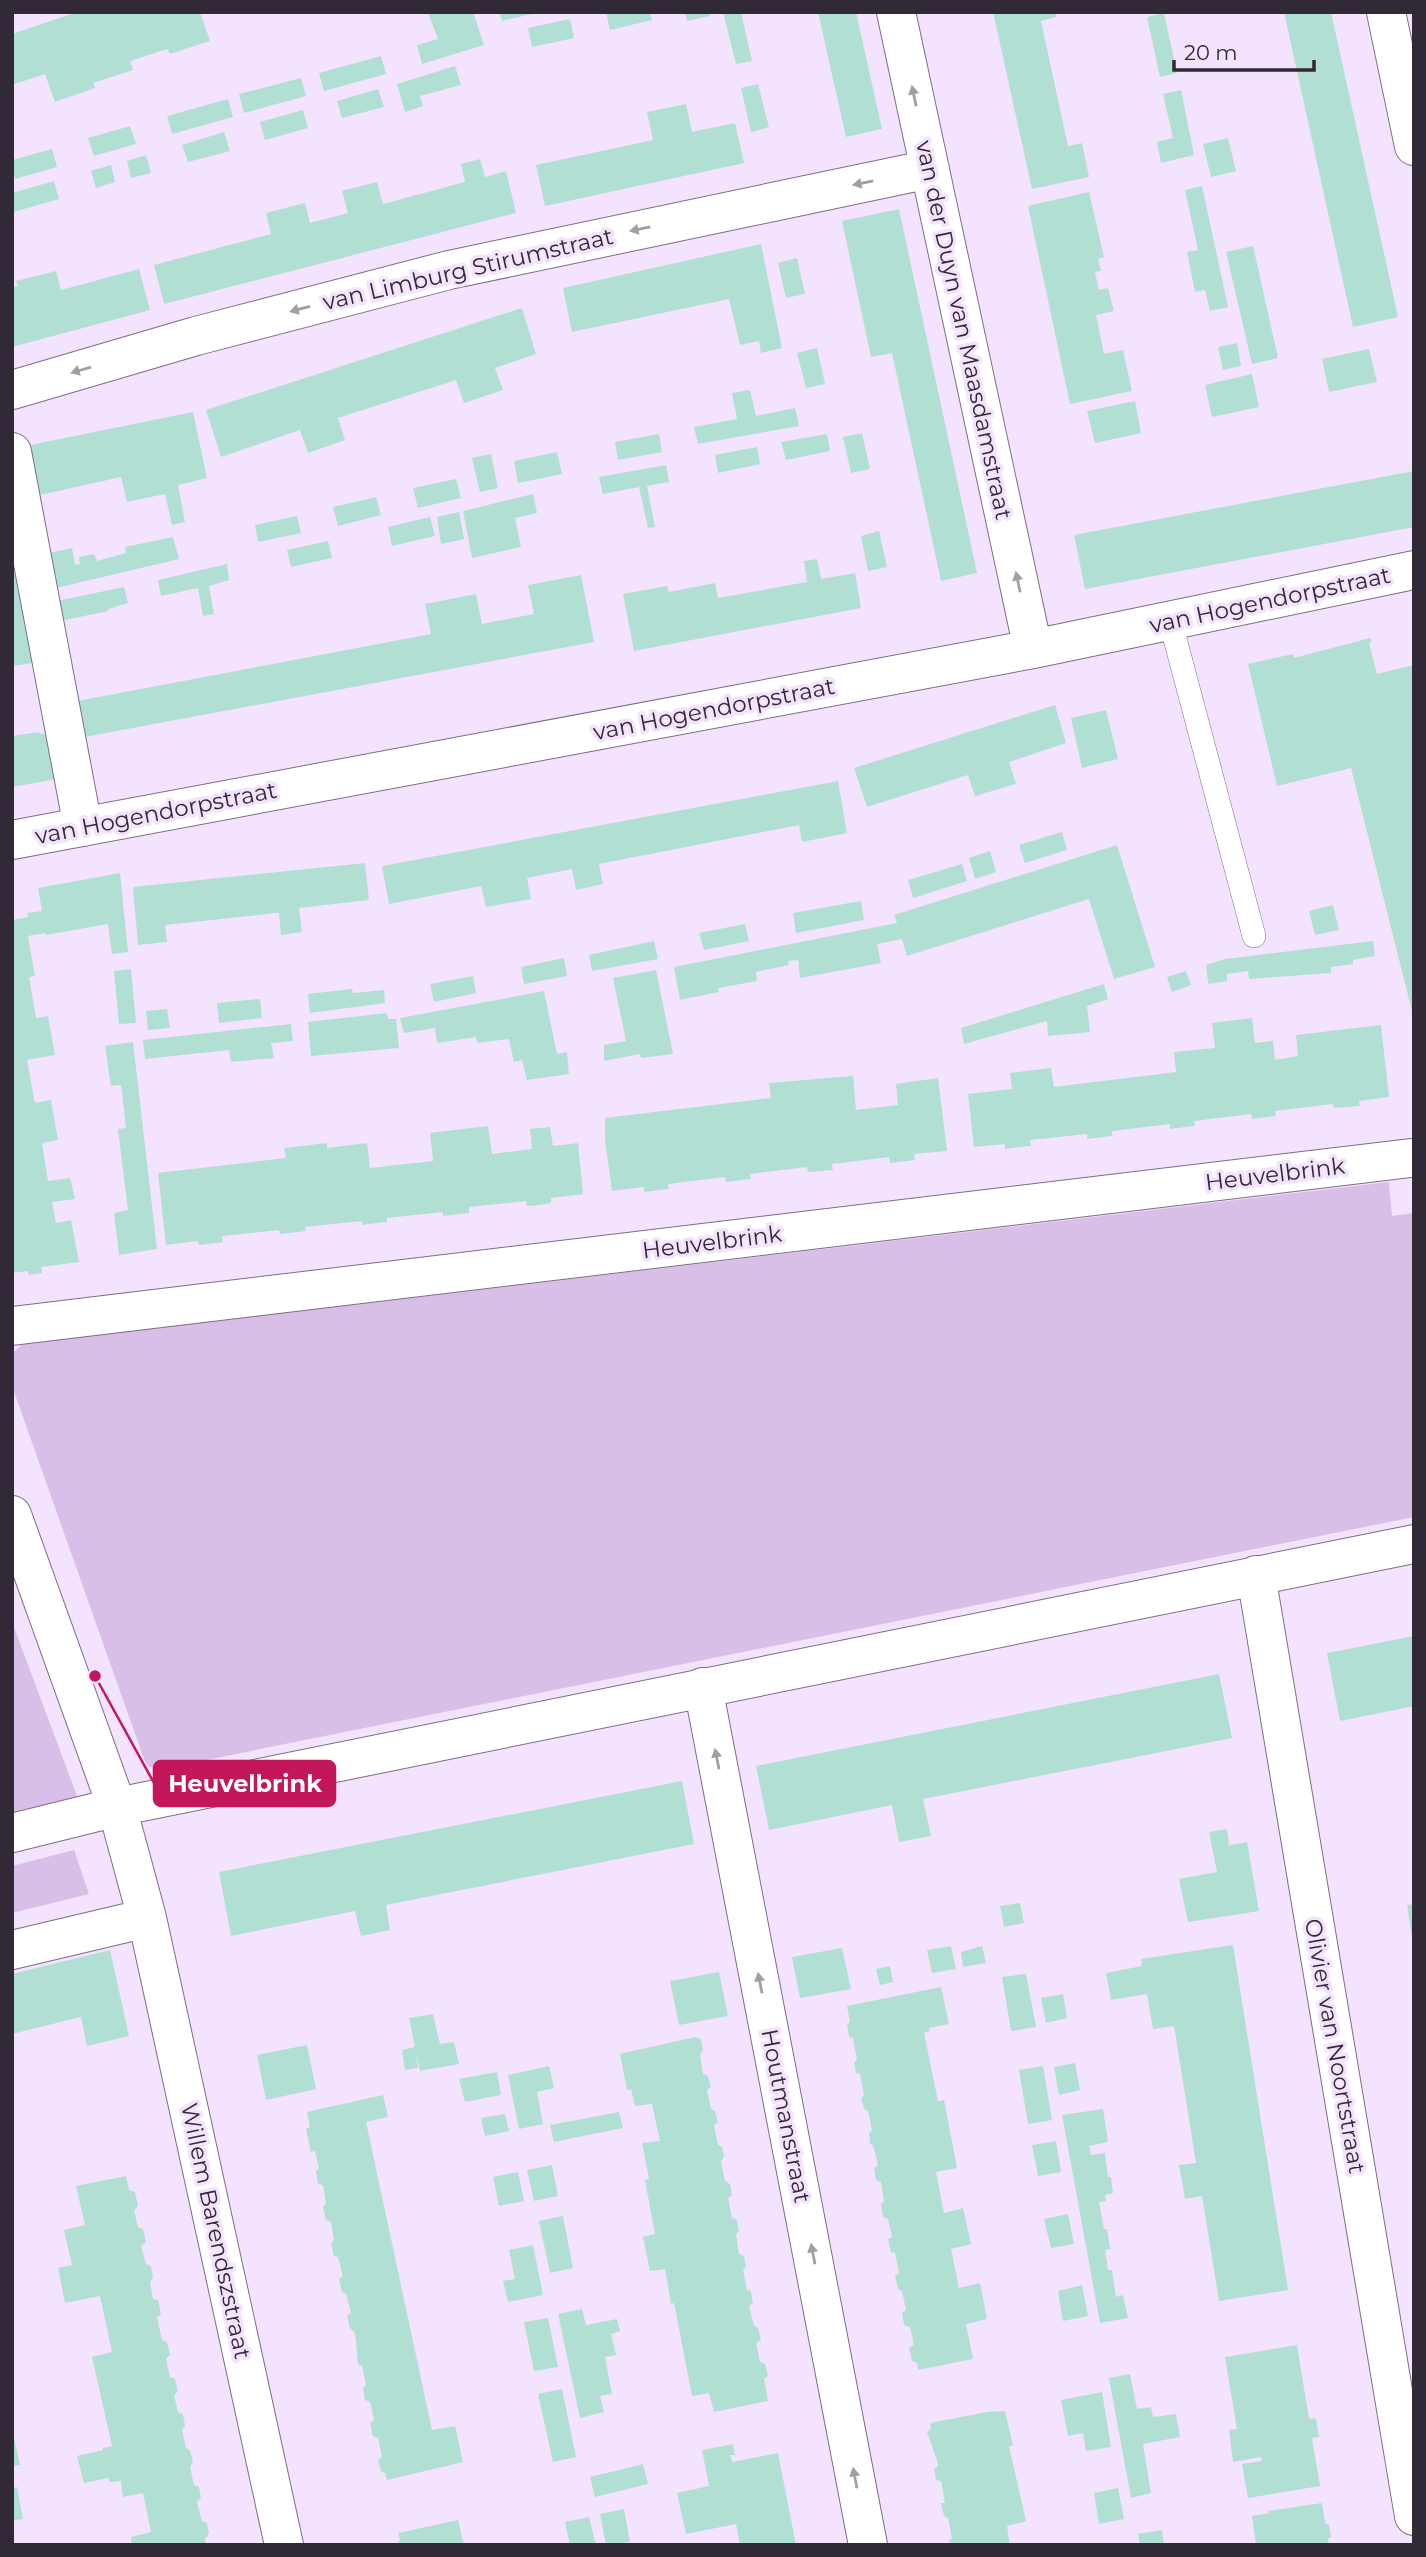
<svg xmlns="http://www.w3.org/2000/svg" width="1426" height="2557" font-family="Montserrat,sans-serif">
	<style>
		.green { fill: #d8bfe7 }
		.building { fill: #b2dfd4 }
		.lines { fill: none; stroke-linecap: round; stroke-linejoin: round }
		.service-casing { stroke: #7e6c88; stroke-width: 24 }
		.minor-casing { stroke: #7e6c88; stroke-width: 40 }
		.tertiary-casing { stroke: #7e6c88; stroke-width: 40 }
		.service { stroke: #fff; stroke-width: 23 }
		.minor { stroke: #fff; stroke-width: 38 }
		.tertiary { stroke: #fff; stroke-width: 38 }
		.oneway { fill: #a29fa4 }
		.labels { text-anchor: middle; stroke-width: 7; stroke-linejoin: round; paint-order: stroke }
		.street-label { font-size: 23px; fill: #312935; stroke: #f4e3fe }
		.leader { fill: none; stroke: #c2185b; stroke-width: 2.5 }
		.callout-dot { fill: #c2185b; stroke: #f4e3fe; stroke-width: 2.5 }
		.callout { fill: #c2185b; stroke: #c2185b; stroke-width: 2.5 }
		.callout-label { font-size: 24px; text-anchor: middle; font-weight: bold; fill: #fff }
	</style>
	<rect width="100%" height="100%" fill="#f4e3fe"/>
	<path class="green" d="M1389,1182L1392,1216L1414,1213V1517L161,1769L149,1767L144,1759L12,1386V1354L22,1344Z
		M12,1622L79,1801L12,1816Z
		M74,1850L89,1894L12,1913V1866Z"/>
	<path class="building" d="M77,12H200L210,41L170,54L167,49L130,61L133,70L93,83L95,88L55,102L45,74L12,85V34Z
		M432,12H473L484,45L422,64L417,45L438,39L428,13Z
		M499,12H536V13L502,21Z
		M606,12H650L652,20L610,30Z
		M685,12H709L710,16L687,21Z
		M723,12H741L752,61L736,64Z
		M818,12H856L882,129L846,137Z
		M993,12H1055L1056,17L1041,21L1068,146L1082,143L1089,177L1032,189Z
		M1284,12H1331L1398,317L1353,327Z
		M1164,13L1177,73L1160,77L1147,17Z
		M570,19L574,38L532,47L528,28Z
		M381,56L386,74L324,91L319,73Z
		M455,66L461,85L420,96L423,106L405,112L397,84Z
		M301,78L306,96L244,113L239,94Z
		M758,84L769,127L751,132L741,88Z
		M378,89L384,107L342,118L337,101Z
		M1181,90L1194,155L1161,163L1157,142L1173,138L1163,94Z
		M228,99L233,117L172,134L167,116Z
		M686,104L692,132L735,123L744,163L545,206L536,165L653,140L647,112Z
		M303,110L308,128L265,140L260,122Z
		M130,126L136,144L94,156L88,138Z
		M224,132L230,151L188,162L182,145Z
		M1228,138L1236,171L1211,177L1203,144Z
		M52,149L57,167L15,179L12,160Z
		M146,155L151,173L131,178L127,161Z
		M480,159L485,177L506,171L516,213L164,304L154,265L271,234L266,213L305,203L310,223L348,213L342,191L377,182L383,204L465,182L461,164Z
		M111,165L115,182L96,188L91,171Z
		M54,181L59,199L17,211L12,214V193Z
		M1202,186L1228,307L1210,311L1205,290L1195,292L1187,252L1198,250L1185,190Z
		M1089,192L1104,257L1098,259L1101,271L1095,272L1099,290L1108,288L1114,311L1096,315L1104,354L1123,350L1132,391L1070,404L1028,206Z
		M899,209L977,573L941,581L892,353L871,357L842,221Z
		M761,244L782,348L761,353L759,341L740,345L729,299L572,332L563,288Z
		M1253,246L1278,358L1252,364L1226,252Z
		M797,258L805,294L786,298L778,263Z
		M139,269L150,310L12,347V287L18,286L16,281L56,271L61,290Z
		M522,308L536,354L495,368L503,390L464,403L456,380L338,418L345,440L308,453L300,430L221,457L206,410Z
		M1237,343L1241,366L1223,370L1218,347Z
		M817,348L825,384L806,388L797,353Z
		M1369,349L1377,382L1329,392L1322,359Z
		M1252,374L1259,407L1212,417L1205,385Z
		M750,390L756,416L795,408L799,426L698,444L694,427L737,419L732,393Z
		M1135,401L1141,433L1095,443L1087,411Z
		M193,412L207,478L178,485L185,522L172,525L165,494L127,502L121,477L40,495L30,445Z
		M862,433L870,469L851,473L843,437Z
		M659,434L662,452L618,460L615,442Z
		M827,434L830,451L786,460L781,442Z
		M757,447L760,464L718,473L715,455Z
		M557,452L562,474L518,483L514,461Z
		M491,454L498,488L480,492L472,458Z
		M666,465L669,482L647,486L655,527L648,528L639,487L603,494L599,477Z
		M1414,471V527L1085,589L1074,535Z
		M456,479L461,498L418,508L413,488Z
		M533,494L537,513L515,518L521,547L472,558L463,511Z
		M376,497L381,515L338,526L333,507Z
		M459,512L464,539L441,544L437,517Z
		M297,516L301,533L258,542L255,525Z
		M430,517L435,536L392,546L388,527Z
		M879,531L887,567L868,571L861,536Z
		M173,537L179,559L52,589L44,554L72,548L75,565L80,564L79,557L94,554L97,561L126,553L125,547Z
		M328,541L332,558L291,567L287,550Z
		M817,559L821,579L855,573L861,608L634,651L623,594L667,586L669,592L715,583L718,598L807,582L804,561Z
		M20,560L39,662L12,666V562Z
		M227,564L229,580L209,586L214,614L203,616L198,588L161,596L158,580Z
		M581,575L594,642L79,738L72,702L431,634L425,604L476,594L482,624L534,614L528,585Z
		M124,587L128,603L108,609V611L56,622L52,602Z
		M1370,638L1372,642L1369,643L1377,674L1414,665L1413,1015L1351,768L1277,786L1248,664L1293,654L1294,658Z
		M1055,705L1066,743L1009,762L1016,784L975,796L968,775L867,807L854,768Z
		M1106,710L1118,759L1082,768L1071,718Z
		M39,732L40,734L54,732L63,778L12,787V736Z
		M838,781L847,833L802,842L799,825L599,864L603,884L576,890L572,869L527,878L531,899L486,907L481,886L389,904L382,866Z
		M1062,832L1067,850L1025,863L1019,845Z
		M1117,845L1155,967L1114,979L1089,899L907,956L902,939L877,944L881,963L800,978L798,960L788,961L789,965L756,972L757,981L718,988L719,992L680,1000L674,967L897,923L894,915Z
		M990,851L996,872L975,879L969,858Z
		M365,863L369,900L299,908L302,932L281,935L279,913H276L165,925L167,942L138,945L133,887Z
		M962,864L967,881L913,898L908,880Z
		M120,873L128,952L112,954L108,924L46,935L45,933L28,936L35,976L29,977L36,1018L48,1016L55,1055L27,1060L35,1103L51,1100L58,1140L42,1143L48,1181L70,1178L75,1199L52,1202L56,1223L71,1220L79,1262L41,1267L42,1273L29,1275L28,1271L12,1273V920L28,917L27,913L42,911L38,888Z
		M861,901L864,920L796,933L793,913Z
		M1333,905L1339,930L1315,935L1309,911Z
		M745,924L749,941L704,950L699,933Z
		M654,941L658,959L592,971L589,955Z
		M1373,941L1375,956L1353,960V964L1331,967V973L1249,979L1248,971L1227,974V981L1209,984L1208,982L1206,965L1225,959Z
		M564,958L567,976L524,984L521,967Z
		M131,969L136,1023L119,1024L114,971Z
		M656,970L673,1054L641,1058L640,1054L604,1061V1045L626,1041L613,978Z
		M1186,971L1191,985L1172,992L1167,977Z
		M473,976L476,993L434,1002L430,984Z
		M1104,984L1108,999L1087,1006L1090,1032L1048,1036L1047,1021L964,1044L961,1028Z
		M352,989L353,993L384,990L385,1003L310,1013L308,994Z
		M544,991L557,1054L567,1052L569,1074L527,1080L522,1060L514,1062L509,1039L477,1043L476,1037L437,1043L435,1028L404,1033L400,1018Z
		M260,999L262,1018L219,1023L217,1003Z
		M167,1009L170,1028L148,1030L146,1011Z
		M387,1013L388,1019H396L399,1048L311,1056L308,1022Z
		M1252,1018L1255,1043L1273,1041L1275,1060L1298,1056L1296,1035L1381,1025L1389,1097L1359,1101L1360,1106L1334,1108L1333,1104L1275,1111L1276,1116L1252,1119L1251,1114L1194,1121L1195,1126L1170,1129V1124L1112,1131V1136L1087,1139V1134L1030,1140L1031,1146L1019,1147L1005,1149V1144L974,1147L968,1094L1012,1089L1010,1073L1051,1068L1054,1087L1176,1072L1174,1052L1215,1048L1212,1023Z
		M291,1024L293,1041L271,1043L274,1058L231,1062L229,1050L145,1059L143,1040Z
		M133,1042L157,1249L119,1255L114,1213L128,1210L118,1129L126,1128L121,1085L111,1086L105,1046Z
		M853,1076L856,1110L898,1105L896,1084L938,1078L947,1151L914,1154L915,1160L890,1163L889,1157L832,1164L833,1170L821,1171L808,1172L807,1167L750,1174L751,1179L726,1182L725,1177L668,1184L669,1189L644,1192V1187L612,1191L605,1140V1118L771,1098L769,1083Z
		M488,1126L492,1154L532,1149L530,1129L550,1127L553,1146L578,1143L583,1194L551,1198V1203L540,1205L527,1206L526,1201L469,1207V1213L459,1214L443,1216V1212L387,1218V1222L377,1223L362,1225V1221L305,1227L306,1231L280,1234L279,1230L222,1236L223,1242L199,1245L198,1241L166,1245L158,1173L286,1158L284,1148L327,1143V1148L367,1143L370,1168L433,1161L430,1133Z
		M1414,1636V1706L1340,1721L1327,1653Z
		M1219,1674L1232,1738L923,1799L931,1836L899,1842L892,1805L769,1830L756,1766Z
		M682,1781L694,1844L386,1905L390,1930L361,1936L355,1911L231,1936L219,1872Z
		M1227,1829L1229,1845L1247,1842L1259,1911L1188,1922L1179,1879L1217,1872L1209,1832Z
		M1020,1903L1024,1923L1004,1927L1000,1906Z
		M1414,1904V1938H1412L1407,1905Z
		M1233,1945L1288,2290L1219,2301L1202,2196L1185,2199L1179,2165L1196,2163L1174,2026L1153,2029L1147,1994L1111,2000L1106,1973L1142,1966L1141,1959Z
		M951,1946L956,1969L932,1973L927,1950Z
		M982,1946L986,1963L963,1967L961,1952Z
		M842,1948L851,1989L800,1998L792,1957Z
		M110,1950L129,2036L87,2046L81,2017L12,2034V1974Z
		M890,1966L893,1982L880,1985L876,1969Z
		M719,1972L728,2016L679,2025L670,1981Z
		M1026,1974L1036,2027L1011,2031L1002,1977Z
		M941,1987L949,2024L929,2028L930,2031L924,2033L938,2101L944,2100L957,2168L936,2172L937,2177L944,2213L963,2208L971,2244L951,2249L959,2288L980,2283L987,2319L966,2324L973,2359L918,2370L917,2363L912,2361L909,2348L914,2345L910,2327L904,2325L902,2313L906,2310L902,2291L898,2289L895,2276L899,2273L895,2253L891,2252L888,2239L892,2237L888,2219L883,2217L881,2204L884,2201L881,2182L876,2180L874,2168L878,2165L873,2145L870,2144L869,2133L872,2130L868,2111L864,2109L861,2098L864,2095L860,2074L856,2073L854,2063L857,2060L853,2038L849,2037L847,2025L850,2022L847,2006Z
		M1063,1994L1067,2018L1046,2023L1041,1998Z
		M433,2014L440,2044L454,2042L459,2064L420,2071L416,2054L418,2068L405,2070L402,2050L415,2047L409,2018Z
		M695,2037L701,2039L703,2051L700,2054L703,2074L708,2076L711,2087L707,2090L711,2109L715,2111L718,2122L714,2125L718,2145L722,2147L724,2156L721,2162L725,2181L730,2184L732,2195L728,2198L732,2218L737,2220L739,2231L736,2234L739,2254L744,2256L746,2267L743,2270L747,2290L751,2291L753,2303L749,2306L754,2326L758,2328L761,2340L756,2343L760,2362L765,2364L768,2376L764,2379L768,2401L714,2412L709,2393L692,2396L674,2303L671,2304L665,2269L650,2271L643,2237L655,2234L645,2180L649,2179L642,2143L660,2141L652,2104L635,2106L631,2089L627,2090L620,2054Z
		M307,2045L316,2089L266,2100L257,2055Z
		M1075,2063L1080,2090L1059,2095L1054,2067Z
		M549,2066L554,2088L537,2092L543,2124L519,2129L508,2075Z
		M1043,2066L1052,2120L1028,2124L1019,2070Z
		M497,2072L501,2095L465,2102L459,2079Z
		M383,2095L388,2117L366,2122L432,2430L455,2426L463,2462L387,2480L385,2473L381,2471L378,2460L382,2457L378,2438L373,2436L370,2423L374,2420L370,2402L365,2400L363,2388L366,2385L362,2366L358,2364L355,2333L350,2328L347,2316L351,2313L346,2294L342,2292L339,2279L343,2276L339,2261L338,2257L334,2256L331,2244L334,2240L331,2222L326,2220L323,2207L326,2204L323,2185L318,2184L316,2171L319,2168L315,2151L311,2152L306,2129L310,2127L307,2112Z
		M1103,2109L1108,2142L1089,2146L1091,2155L1105,2153L1108,2177H1111L1113,2193L1105,2195L1106,2201L1099,2202L1104,2229H1107L1110,2247L1111,2249L1105,2250L1108,2270H1112L1116,2297L1123,2295L1128,2318L1100,2323L1062,2115Z
		M619,2112L623,2128L554,2142L550,2125Z
		M505,2114L509,2131L485,2136L481,2118Z
		M1056,2141L1061,2172L1038,2176L1032,2145Z
		M552,2165L558,2196L534,2201L527,2170Z
		M518,2172L524,2201L499,2206L493,2177Z
		M126,2176L129,2190L135,2192L138,2206L134,2211L138,2227L143,2229L146,2242L141,2246L146,2264L151,2266L153,2278L150,2282L153,2299L158,2300L161,2314L157,2317L162,2340L167,2342L170,2355L166,2359L170,2377L175,2379L178,2391L174,2395L178,2412L183,2414L185,2426L182,2430L186,2448L190,2450L193,2462L190,2467L194,2485L199,2487L201,2498L197,2502L202,2521L207,2523L209,2534L205,2539L206,2545H132L131,2537L151,2532L143,2493L123,2497L121,2481L110,2482L108,2478L84,2483L77,2456L103,2450V2448L112,2446L92,2357L112,2352L100,2296L65,2303L58,2268L72,2265L64,2230L85,2225L76,2186Z
		M1068,2214L1074,2244L1051,2248L1044,2219Z
		M563,2216L573,2268L550,2273L539,2221Z
		M533,2245L543,2295L508,2302L503,2281L515,2279L509,2250Z
		M1082,2285L1088,2316L1063,2321L1058,2291Z
		M582,2309L586,2325L617,2319L620,2331L611,2334L616,2355L605,2357L612,2394L600,2396L604,2412L580,2418L558,2314Z
		M548,2318L558,2367L534,2371L524,2322Z
		M1297,2345L1309,2419L1316,2418L1319,2437L1312,2438L1320,2486L1248,2498L1242,2464L1262,2461L1261,2457L1233,2462L1229,2430L1237,2429L1225,2357Z
		M1130,2374L1137,2409L1151,2407L1153,2417L1176,2414L1180,2437L1143,2444L1151,2493L1131,2498L1109,2378Z
		M562,2389L576,2457L553,2462L538,2394Z
		M1102,2392L1111,2447L1086,2451L1083,2433L1068,2436L1061,2400Z
		M1005,2411L1013,2446H1009L1026,2521L1007,2526L1010,2545H950L949,2541L952,2538L948,2518L944,2516L941,2503H945L941,2481L936,2480L934,2469L938,2466L937,2460L927,2432L931,2429L930,2423L987,2412Z
		M12,2428L20,2465L12,2466Z
		M733,2444L735,2455H730L732,2462L778,2453L796,2545H740L736,2524L686,2534L677,2493L709,2486L702,2450Z
		M643,2464L648,2484L595,2497L590,2477Z
		M17,2487L23,2519L12,2521V2488Z
		M1118,2488L1124,2519L1099,2524L1094,2493Z
		M1322,2503L1325,2523L1329,2525L1331,2537L1328,2539L1329,2545H1256L1252,2516L1269,2513L1268,2511Z
		M624,2509L630,2542L606,2545L600,2514Z
		M589,2517L596,2545H570L565,2522Z
		M458,2520L464,2545H396L400,2540L398,2533Z
		M1162,2530L1164,2545H1140L1138,2534Z"/>
	<g class="lines">
		<defs>
			<path id="service" d="M1170,620L1254,936"/>
			<path id="minor" d="M896,12L1033,649
				M1386,12L1414,146
				M12,390L196,336L449,270L930,169
				M12,452L83,827
				M12,840L1033,649L1414,570
				M12,1326L1411,1158
				M12,1515L117,1807L147,1918L284,2545
				M1256,1575L1414,2516
				M703,1687L868,2545
				M12,1950L147,1918"/>
			<path id="tertiary" d="M12,1833L117,1807L1414,1544"/>
		</defs>
		<use href="#service" class="service-casing"/>
		<use href="#minor" class="minor-casing"/>
		<use href="#tertiary" class="tertiary-casing"/>
		<use href="#service" class="service"/>
		<use href="#minor" class="minor"/>
		<use href="#tertiary" class="tertiary"/>
	</g>
	<defs><path id="oneway-solid" d="M-6-.8H1V-3.2L6.5 0L1 3.2V.8H-6Z" transform="scale(1.75)"/></defs>
	<g class="oneway">
		<use href="#oneway-solid" transform="translate(914 96) rotate(-102)"/>
		<use href="#oneway-solid" transform="translate(863 183) rotate(168)"/>
		<use href="#oneway-solid" transform="translate(640 229) rotate(168)"/>
		<use href="#oneway-solid" transform="translate(300 309) rotate(165)"/>
		<use href="#oneway-solid" transform="translate(81 370) rotate(164)"/>
		<use href="#oneway-solid" transform="translate(1018 582) rotate(-102)"/>
		<use href="#oneway-solid" transform="translate(717 1759) rotate(-101)"/>
		<use href="#oneway-solid" transform="translate(760 1983) rotate(-101)"/>
		<use href="#oneway-solid" transform="translate(813 2254) rotate(-101)"/>
		<use href="#oneway-solid" transform="translate(855 2478) rotate(-101)"/>
	</g>
	<g class="labels">
		<g class="street-label">
			<text transform="translate(468 269) rotate(-13)" y="8">van Limburg Stirumstraat</text>
			<text transform="translate(964 330) rotate(78)" y="8">van der Duyn van Maasdamstraat</text>
			<text transform="translate(1270 600) rotate(-12)" y="8">van Hogendorpstraat</text>
			<text transform="translate(714 709) rotate(-11)" y="8">van Hogendorpstraat</text>
			<text transform="translate(156 813) rotate(-11)" y="8">van Hogendorpstraat</text>
			<text transform="translate(1275 1174) rotate(-7)" y="8">Heuvelbrink</text>
			<text transform="translate(712 1242) rotate(-7)" y="8">Heuvelbrink</text>
			<text transform="translate(1335 2046) rotate(80)" y="8">Olivier van Noortstraat</text>
			<text transform="translate(786 2116) rotate(79)" y="8">Houtmanstraat</text>
			<text transform="translate(216 2231) rotate(78)" y="8">Willem Barendszstraat</text>
		</g>
	</g>
	<path class="leader" d="M95 1676L154 1783"/>
	<circle class="callout-dot" cx="95" cy="1676" r="7"/>
	<rect class="callout" x="154" y="1761" width="181" height="45" rx="7"/>
	<g class="callout-label">
		<text x="245" y="1792">Heuvelbrink</text>
	</g>
	<rect width="1426" height="2557" fill="none" stroke="#312935" stroke-width="28"/>
	<path d="M1174 60v10h140v-10" fill="none" stroke="#312935" stroke-width="3.5"/>
	<text x="1184" y="60" font-size="21" fill="#312935" stroke="#f4e3fe" stroke-width="5" paint-order="stroke">20 m</text>
</svg>
